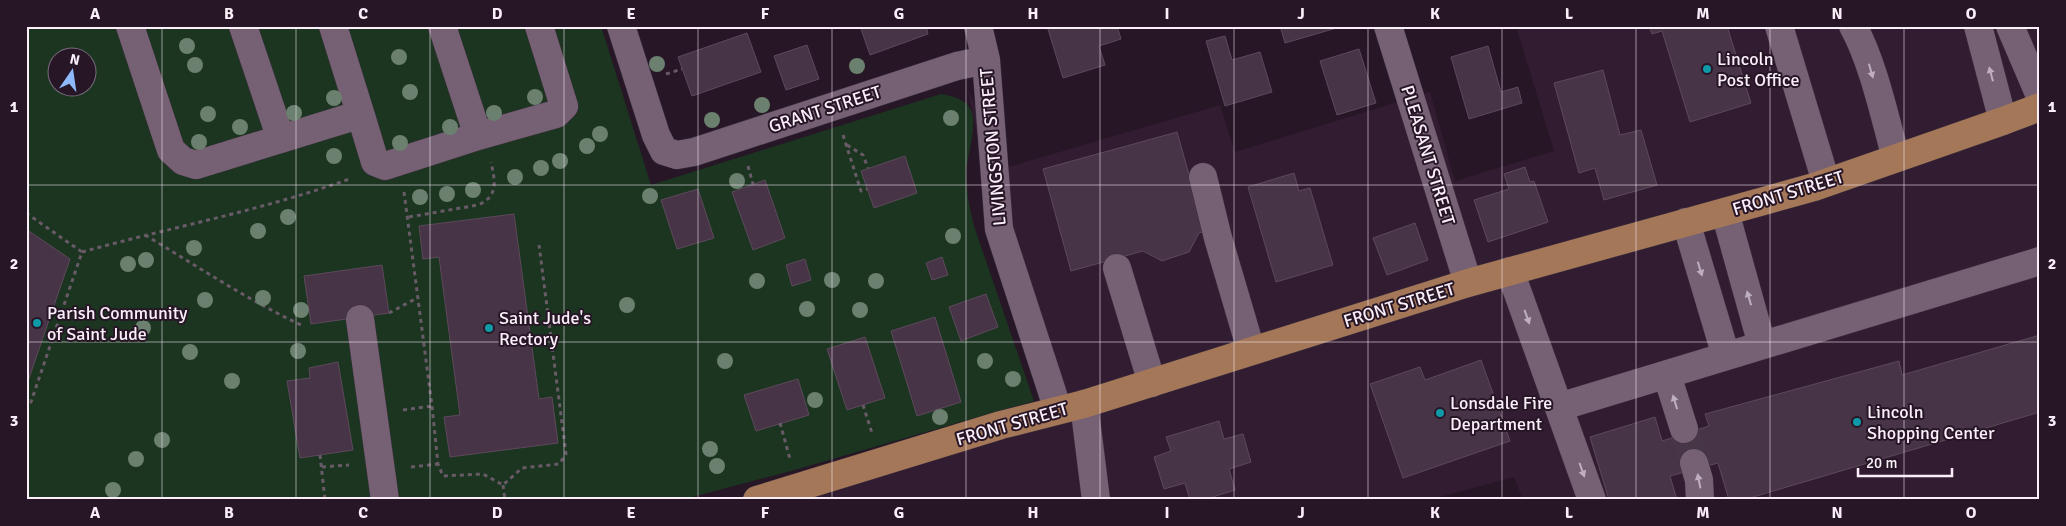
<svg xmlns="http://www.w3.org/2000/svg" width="2066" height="526" font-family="Signika,sans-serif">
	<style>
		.built { fill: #321c31 }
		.green { fill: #1b3520; fill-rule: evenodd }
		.building { fill: #473446; stroke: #5d495b }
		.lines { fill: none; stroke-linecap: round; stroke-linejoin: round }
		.minor-tunnel { stroke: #473746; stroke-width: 28; stroke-dasharray: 28 14; stroke-linecap: butt }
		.minor-casing { stroke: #3e323e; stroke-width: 29 }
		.major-casing { stroke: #3e323e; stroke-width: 29 }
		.path { stroke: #695a68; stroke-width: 3; stroke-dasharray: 4 4; stroke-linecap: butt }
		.minor { stroke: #766174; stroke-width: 28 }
		.major { stroke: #a57759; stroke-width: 28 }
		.tree { fill: #6b806e }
		.oneway { fill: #bfafbe }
		.grid { fill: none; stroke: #fbeffa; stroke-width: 1; stroke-opacity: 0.55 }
		.culture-dot { fill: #0f9aa8; stroke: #271626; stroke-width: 2 }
		.labels { text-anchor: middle; stroke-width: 4; stroke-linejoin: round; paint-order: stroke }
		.poi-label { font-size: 18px; fill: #fbeffa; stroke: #271626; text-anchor: start }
		.street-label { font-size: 18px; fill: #fbeffa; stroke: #271626 }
		.neatline { fill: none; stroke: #fbeffa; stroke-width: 2 }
		.grid-label { font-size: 16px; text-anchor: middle; font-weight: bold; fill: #fbeffa }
	</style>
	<rect width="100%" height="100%" fill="#271626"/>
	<path class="built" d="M1516,26H2040V500H1892L1891,497L1879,500H1523L1514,477L1429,500H781L1047,412L995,221L967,87L1005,168L1220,105L1235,152L1430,92L1455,181L1554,151Z"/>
	<path class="green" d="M26,26H601L651,185L941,94C952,96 966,99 971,110C978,124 967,156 966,172C966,190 970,209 974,226L1034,401L791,471L681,500H26ZM58,58H88V88H58Z"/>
	<path class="building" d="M860,26H926L928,34L870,55Z
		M1047,26H1117L1121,39L1099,46L1105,65L1063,78Z
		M1280,26H1340V27L1285,43Z
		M1649,26H1727L1751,103L1690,122L1662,31L1652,34Z
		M747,33L761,72L692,96L678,57Z
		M1225,36L1232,60L1260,52L1272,92L1225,106L1206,41Z
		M807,45L819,79L786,90L774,56Z
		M1488,46L1501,92L1518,87L1522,103L1469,119L1451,57Z
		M1359,49L1376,103L1337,115L1320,61Z
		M1603,70L1620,135L1641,130L1657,185L1604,200L1595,168L1579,173L1554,83Z
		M1177,132L1205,231L1199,233L1189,252L1162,261L1143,251L1071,271L1043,169Z
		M905,156L917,193L874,208L861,171Z
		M1525,167L1530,182L1534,181L1548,222L1488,242L1474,200L1509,189L1504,174Z
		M1294,173L1299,191L1310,188L1333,265L1276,282L1248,187Z
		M765,180L785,238L753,250L732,192Z
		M698,189L714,238L677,249L661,200Z
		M514,214L539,399L552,397L558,443L450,457L444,417L460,415L439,257L423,259L419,226Z
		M1415,223L1428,260L1387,275L1373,238Z
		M26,229L70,259L26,387Z
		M942,257L948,275L932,280L926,263Z
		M805,259L811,280L792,286L786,265Z
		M382,265L389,313L311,324L304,276Z
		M986,294L998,327L961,341L949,307Z
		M935,317L961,402L917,416L891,331Z
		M2040,335V412L1743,500H1729L1718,463L1670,476L1677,500H1609L1590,437L1655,417L1662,441L1709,426L1705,414L1899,361L1902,375Z
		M865,337L885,398L847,410L827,349Z
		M1481,360L1510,441L1403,478L1370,384L1420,367L1425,380Z
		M338,362L353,450L300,458L287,381L310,378L309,368Z
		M798,379L809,415L756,431L744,395Z
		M1219,421L1224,439L1243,434L1251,462L1229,469L1235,490L1203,500H1190L1185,483L1164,489L1154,457L1171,451L1166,437Z"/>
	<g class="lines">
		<path class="minor-tunnel" d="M1684,429L1694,463"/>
		<defs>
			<path id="minor" d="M130,26L171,150L183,161L196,165L355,116L362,119L375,162L385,166L478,136L556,114L564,106L539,26
				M243,26L281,139
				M333,26L362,119
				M442,26L478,136
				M621,26L656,135L664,151L677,155L694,152L957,66L986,60
				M978,26L986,60L999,229L1058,410
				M1388,26L1468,283
				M1779,26L1826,182
				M1853,26C1873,62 1885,118 1896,158
				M1978,26L2003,121
				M2010,26L2040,96
				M1203,177L1218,238L1251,350
				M1725,212L1762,345
				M1686,222L1726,356
				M1117,268L1152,383
				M1510,271L1592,500
				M360,319L385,500
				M1667,375L1684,429
				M1084,404L1096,500
				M1559,407L2040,261
				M1694,463L1699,480L1700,500"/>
			<path id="major" d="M757,500L1001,425L1084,404L1468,283L1814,187L2003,121L2040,107"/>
		</defs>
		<use href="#minor" class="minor-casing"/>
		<use href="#major" class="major-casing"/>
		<path class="path" d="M666,74L682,69
			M843,135L861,191L867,189
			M847,145L863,155L868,168
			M748,166L753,184
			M404,192L432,406L438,464L443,476L483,474L503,485L522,468L559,464L566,454L539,245
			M26,213L82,252L31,402H26
			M409,217L478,205C499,196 495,181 491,162
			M145,235C197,266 246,299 301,325
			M82,252C172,227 264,210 352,178
			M389,313L417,298
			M863,405L872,433
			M403,410L432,406
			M780,423L790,459
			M320,455L325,500
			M322,467L349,465
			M411,467L438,464
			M503,485L505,500"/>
		<use href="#minor" class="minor"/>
		<use href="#major" class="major"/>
	</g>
	<g class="tree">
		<circle cx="187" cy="46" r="8"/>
		<circle cx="399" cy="57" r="8"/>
		<circle cx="657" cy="64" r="8"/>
		<circle cx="195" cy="65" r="8"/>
		<circle cx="857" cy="66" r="8"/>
		<circle cx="410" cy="92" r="8"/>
		<circle cx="535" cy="97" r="8"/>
		<circle cx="334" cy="98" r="8"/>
		<circle cx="762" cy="105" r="8"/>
		<circle cx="294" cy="113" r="8"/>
		<circle cx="494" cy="113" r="8"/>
		<circle cx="208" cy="114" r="8"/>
		<circle cx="951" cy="118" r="8"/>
		<circle cx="712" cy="120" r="8"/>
		<circle cx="240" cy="127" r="8"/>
		<circle cx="450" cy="127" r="8"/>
		<circle cx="600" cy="134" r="8"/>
		<circle cx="199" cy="142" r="8"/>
		<circle cx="400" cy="143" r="8"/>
		<circle cx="587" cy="146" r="8"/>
		<circle cx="334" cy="156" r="8"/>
		<circle cx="560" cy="161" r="8"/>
		<circle cx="541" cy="168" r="8"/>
		<circle cx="515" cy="177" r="8"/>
		<circle cx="737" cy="181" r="8"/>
		<circle cx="473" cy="190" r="8"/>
		<circle cx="447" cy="194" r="8"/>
		<circle cx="650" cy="196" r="8"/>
		<circle cx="420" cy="197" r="8"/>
		<circle cx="288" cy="217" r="8"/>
		<circle cx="258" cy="231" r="8"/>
		<circle cx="953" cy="236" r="8"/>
		<circle cx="194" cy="248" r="8"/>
		<circle cx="146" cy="260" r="8"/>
		<circle cx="128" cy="264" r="8"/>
		<circle cx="832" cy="280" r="8"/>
		<circle cx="757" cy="281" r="8"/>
		<circle cx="876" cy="281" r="8"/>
		<circle cx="263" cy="298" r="8"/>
		<circle cx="205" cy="300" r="8"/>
		<circle cx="627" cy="305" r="8"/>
		<circle cx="807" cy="309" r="8"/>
		<circle cx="301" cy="310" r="8"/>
		<circle cx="860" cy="310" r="8"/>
		<circle cx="143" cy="328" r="8"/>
		<circle cx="298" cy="351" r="8"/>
		<circle cx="190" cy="352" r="8"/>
		<circle cx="725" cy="361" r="8"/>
		<circle cx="985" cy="361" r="8"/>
		<circle cx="1013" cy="379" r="8"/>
		<circle cx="232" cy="381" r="8"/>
		<circle cx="815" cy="400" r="8"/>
		<circle cx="940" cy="417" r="8"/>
		<circle cx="162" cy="440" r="8"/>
		<circle cx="710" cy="449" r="8"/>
		<circle cx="136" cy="459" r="8"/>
		<circle cx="717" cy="466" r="8"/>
		<circle cx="113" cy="490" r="8"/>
	</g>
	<defs><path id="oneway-solid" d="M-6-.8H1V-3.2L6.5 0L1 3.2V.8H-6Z" transform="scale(1.25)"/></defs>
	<g class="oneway">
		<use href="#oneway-solid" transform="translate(1871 71) rotate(74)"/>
		<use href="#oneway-solid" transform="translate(1991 74) rotate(-105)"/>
		<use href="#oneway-solid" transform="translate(1700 269) rotate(73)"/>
		<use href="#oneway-solid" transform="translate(1749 298) rotate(-106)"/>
		<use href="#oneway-solid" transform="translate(1527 317) rotate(70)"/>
		<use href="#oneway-solid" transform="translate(1675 402) rotate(-107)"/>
		<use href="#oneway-solid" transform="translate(1582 470) rotate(70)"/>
		<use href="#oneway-solid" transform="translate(1699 481) rotate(-101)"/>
	</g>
	<path class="grid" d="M162,26V500M296,26V500M430,26V500M564,26V500M698,26V500M832,26V500M966,26V500M1100,26V500M1234,26V500M1368,26V500M1502,26V500M1636,26V500M1770,26V500M1904,26V500M26,185H2040M26,342H2040"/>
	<g class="culture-dot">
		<circle cx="1707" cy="69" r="5"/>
		<circle cx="37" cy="323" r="5"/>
		<circle cx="489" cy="328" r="5"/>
		<circle cx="1440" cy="413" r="5"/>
		<circle cx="1857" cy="422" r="5"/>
	</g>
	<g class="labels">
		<g class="poi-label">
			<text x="1717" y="65">Lincoln<tspan x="1717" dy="21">Post Office</tspan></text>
			<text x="47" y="319">Parish Community<tspan x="47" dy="21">of Saint Jude</tspan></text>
			<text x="499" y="324">Saint Jude's<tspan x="499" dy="21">Rectory</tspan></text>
			<text x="1450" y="409">Lonsdale Fire<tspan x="1450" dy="21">Department</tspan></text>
			<text x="1867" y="418">Lincoln<tspan x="1867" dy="21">Shopping Center</tspan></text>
		</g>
		<g class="street-label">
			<text transform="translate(825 109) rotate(-18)" y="6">GRANT STREET</text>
			<text transform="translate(993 147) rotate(-95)" y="6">LIVINGSTON STREET</text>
			<text transform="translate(1428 155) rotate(73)" y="6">PLEASANT STREET</text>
			<text transform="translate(1788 193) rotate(-17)" y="6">FRONT STREET</text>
			<text transform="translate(1399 305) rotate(-17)" y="6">FRONT STREET</text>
			<text transform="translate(1012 424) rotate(-16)" y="6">FRONT STREET</text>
		</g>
	</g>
	<rect width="2066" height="526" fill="none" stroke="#271626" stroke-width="55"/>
	<g transform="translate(72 72) rotate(13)"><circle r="24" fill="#271626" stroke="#7c6d7b"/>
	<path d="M0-4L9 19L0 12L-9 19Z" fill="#8eb9fc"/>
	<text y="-8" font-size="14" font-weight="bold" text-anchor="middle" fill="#fbeffa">N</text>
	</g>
	<path d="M1858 468v8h94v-8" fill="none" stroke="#fbeffa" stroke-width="2.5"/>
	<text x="1866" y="468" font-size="15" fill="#fbeffa" stroke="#271626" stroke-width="4" paint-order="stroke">20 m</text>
	<rect x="28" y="28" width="2010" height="470" class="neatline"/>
	<g class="grid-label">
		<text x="95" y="19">A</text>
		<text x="229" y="19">B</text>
		<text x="363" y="19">C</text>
		<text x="497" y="19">D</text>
		<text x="631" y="19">E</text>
		<text x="765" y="19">F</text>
		<text x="899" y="19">G</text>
		<text x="1033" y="19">H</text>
		<text x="1167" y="19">I</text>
		<text x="1301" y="19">J</text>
		<text x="1435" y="19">K</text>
		<text x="1569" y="19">L</text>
		<text x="1703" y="19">M</text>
		<text x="1837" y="19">N</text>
		<text x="1971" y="19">O</text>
		<text x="14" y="112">1</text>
		<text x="2052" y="112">1</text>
		<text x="14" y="269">2</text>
		<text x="2052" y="269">2</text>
		<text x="14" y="426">3</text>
		<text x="2052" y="426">3</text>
		<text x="95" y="518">A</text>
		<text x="229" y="518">B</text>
		<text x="363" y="518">C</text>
		<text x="497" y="518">D</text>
		<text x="631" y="518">E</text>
		<text x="765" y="518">F</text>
		<text x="899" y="518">G</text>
		<text x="1033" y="518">H</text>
		<text x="1167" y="518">I</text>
		<text x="1301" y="518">J</text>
		<text x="1435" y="518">K</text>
		<text x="1569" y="518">L</text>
		<text x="1703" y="518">M</text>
		<text x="1837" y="518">N</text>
		<text x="1971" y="518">O</text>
	</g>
</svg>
